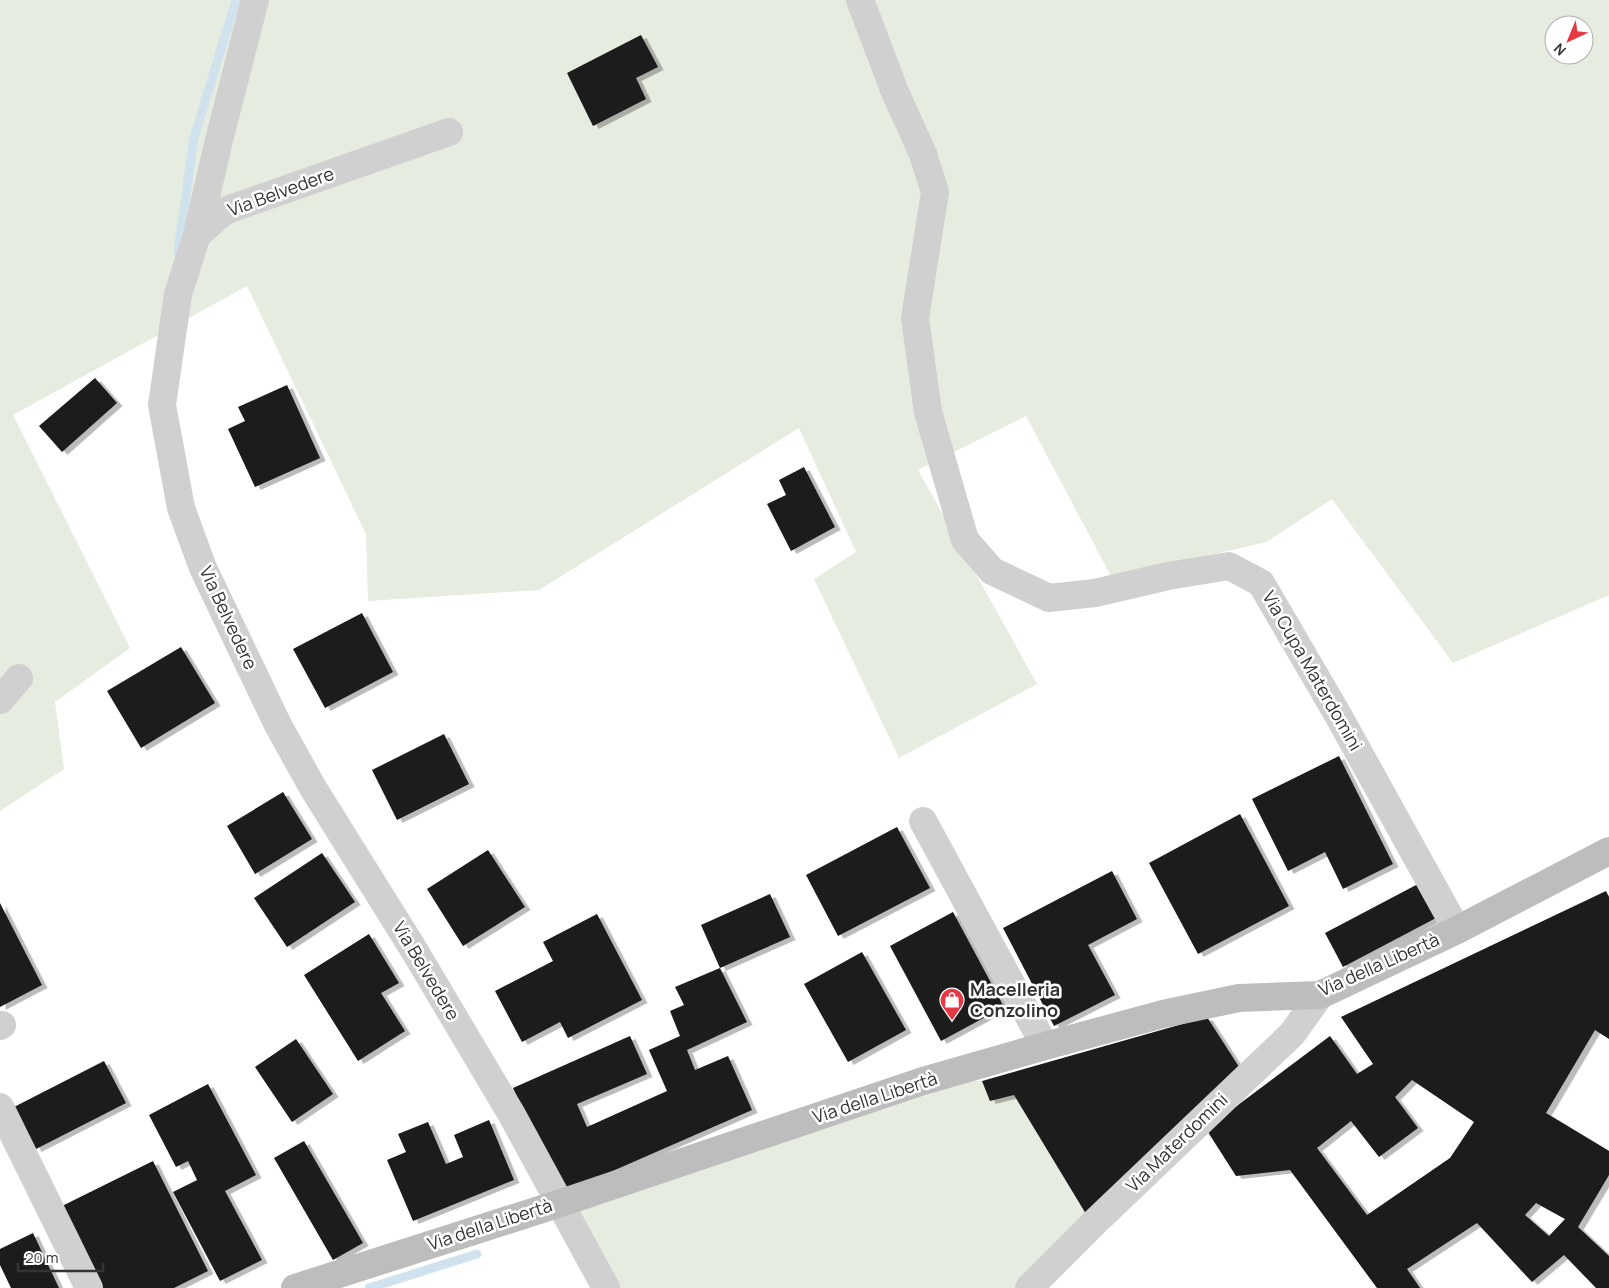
<svg xmlns="http://www.w3.org/2000/svg" width="1609" height="1288" font-family="Manrope,sans-serif">
	<style>
		.green { fill: #e6ecdf; fill-rule: evenodd }
		.lines { fill: none; stroke-linecap: round; stroke-linejoin: round }
		.stream { stroke: #cfe2ee; stroke-width: 9 }
		.building { fill: #1a1a1a; fill-rule: evenodd; filter: url(#shadow) }
		.street { stroke: #d0d0d0; stroke-width: 28 }
		.secondary { stroke: #bdbdbd; stroke-width: 28 }
		.labels { text-anchor: middle; stroke-width: 5; stroke-linejoin: round; paint-order: stroke }
		.street-label { font-size: 18px; fill: #333; stroke: #fff }
		.poi-label { font-size: 18px; font-weight: bold; fill: #333; stroke: #fff; text-anchor: start }
	</style>
	<defs>
		<filter id="shadow"><feDropShadow dx="5.5" dy="3" stdDeviation="0" flood-color="#0004"/></filter>
	</defs>
	<rect width="100%" height="100%" fill="#fff"/>
	<path class="green" d="M0,0H1609V595L1453,663L1332,499L1266,542L1112,578L1026,416L918,470L1037,684L899,758L814,579L856,552L799,428L539,590L368,601L366,534L247,286L13,415L130,648L55,702L64,769L0,811ZM1554,25H1584V55H1554Z
		M923,1081H982L991,1101L1014,1095L1086,1214L1029,1288H606L561,1203Z"/>
	<g class="lines">
		<path class="stream" d="M178,252L194,138L236,0
			M369,1288L477,1254"/>
	</g>
	<path class="building" d="M641,35L658,67L636,78L646,99L593,126L567,73Z
		M95,378L117,403L62,452L39,426Z
		M287,385L320,458L255,487L228,429L245,421L238,407Z
		M804,467L835,527L791,551L767,504L786,495L779,480Z
		M362,613L393,672L325,708L293,649Z
		M181,647L215,703L141,748L107,691Z
		M444,734L469,784L397,820L372,770Z
		M1339,756L1393,864L1343,889L1325,852L1288,871L1252,799Z
		M283,792L312,839L255,874L227,826Z
		M1240,814L1289,906L1198,954L1149,863Z
		M897,827L930,888L838,936L806,875Z
		M488,850L525,907L463,946L427,889Z
		M322,853L355,902L287,947L254,898Z
		M1112,871L1137,919L1088,945L1115,995L1054,1026L1003,928Z
		M1418,884L1436,918L1343,967L1325,933Z
		M1606,891L1609,897V1039L1595,1030L1546,1113L1609,1151V1175L1578,1227L1609,1256V1288H1596L1564,1255L1532,1282L1477,1223L1407,1269L1420,1288H1377L1290,1170L1236,1176L1206,1129L1330,1036L1357,1074L1373,1064L1341,1017ZM1412,1080L1474,1122L1450,1158L1367,1215L1317,1148L1351,1121L1379,1157L1418,1128L1395,1097ZM1536,1203L1565,1219L1549,1236L1525,1215Z
		M770,894L790,937L720,968L701,925Z
		M0,903L42,985L0,1007Z
		M953,912L1004,1007L941,1041L890,946Z
		M597,914L642,1000L568,1038L560,1022L522,1042L495,991L553,961L543,942Z
		M369,934L399,983L381,993L405,1031L358,1061L304,975Z
		M862,952L906,1030L848,1062L804,984Z
		M720,968L747,1022L687,1050L695,1070L728,1056L752,1110L560,1194L513,1088L630,1036L647,1074L577,1104L587,1127L667,1091L649,1050L680,1036L670,1011L684,1005L675,987Z
		M1207,1017L1241,1070L1086,1214L1014,1095L990,1101L982,1081Z
		M296,1039L333,1094L292,1122L255,1067Z
		M104,1061L126,1103L36,1149L14,1107Z
		M208,1084L256,1175L225,1191L262,1260L220,1281L173,1192L197,1180L188,1161L176,1167L149,1115Z
		M489,1120L514,1180L413,1221L387,1160L406,1152L398,1134L428,1122L446,1164L463,1157L454,1135Z
		M304,1141L363,1243L333,1260L274,1158Z
		M153,1161L208,1271L174,1288H103L62,1206Z
		M33,1233L59,1288H11L0,1265V1249Z"/>
	<g class="lines">
		<path class="street" d="M860,0L895,92L923,154L935,192L915,318L928,412L965,540L992,571L1049,598L1095,593L1168,576L1229,566L1261,583L1338,715L1457,930
			M449,132L224,211L197,235L178,294L162,405L181,508L203,568L278,725L313,788L414,950L512,1115L606,1288
			M197,235L219,140L255,0
			M0,700L19,678
			M923,821L1045,1046
			M0,1026L2,1025
			M0,1107L89,1288
			M1029,1288L1095,1222L1292,1034L1320,995"/>
		<path class="secondary" d="M295,1288L561,1203L923,1081L1045,1046L1163,1014L1239,998L1320,995L1457,930L1609,851"/>
	</g>
	<defs>
		<symbol id="shop-pin" viewBox="-11 -11 22 30"><path d="M0 17L-7.5 6A9.5 9.5 0 1 1 7.5 6Z" fill="#e63946" stroke="#fff"/><path d="M-5-2.5h2.3a2.7 3.5 0 0 1 5.4 0H5L5.5 6h-11ZM-1.5-2.5h3a1.5 2.3 0 0 0-3 0Z" fill="#fff"/></symbol>
	</defs>
	<g fill-rule="evenodd">
		<use href="#shop-pin" x="938" y="986" width="28" height="38"/>
	</g>
	<g class="labels">
		<g class="street-label">
			<text transform="translate(281 192) rotate(-20)" y="6">Via Belvedere</text>
			<text transform="translate(228 618) rotate(65)" y="6">Via Belvedere</text>
			<text transform="translate(1312 671) rotate(60)" y="6">Via Cupa Materdomini</text>
			<text transform="translate(1379 965) rotate(-24)" y="6">Via della Libertà</text>
			<text transform="translate(426 971) rotate(59)" y="6">Via Belvedere</text>
			<text transform="translate(875 1098) rotate(-18)" y="6">Via della Libertà</text>
			<text transform="translate(1177 1143) rotate(-44)" y="6">Via Materdomini</text>
			<text transform="translate(490 1225) rotate(-18)" y="6">Via della Libertà</text>
		</g>
		<g class="poi-label">
			<text x="970" y="996">Macelleria<tspan x="970" dy="21">Conzolino</tspan></text>
		</g>
	</g>
	<g transform="translate(1569 40) rotate(224)"><circle r="24" fill="#ffffff" stroke="#adadad"/>
	<path d="M0-4L9 19L0 12L-9 19Z" fill="#e63946"/>
	<text y="-8" font-size="14" font-weight="bold" text-anchor="middle" fill="#333333">N</text>
	</g>
	<path d="M18 1263v8h85v-8" fill="none" stroke="#333333" stroke-width="2.5"/>
	<text x="25" y="1263" font-size="15" fill="#333333" stroke="#ffffff" stroke-width="4" paint-order="stroke">20 m</text>
</svg>
